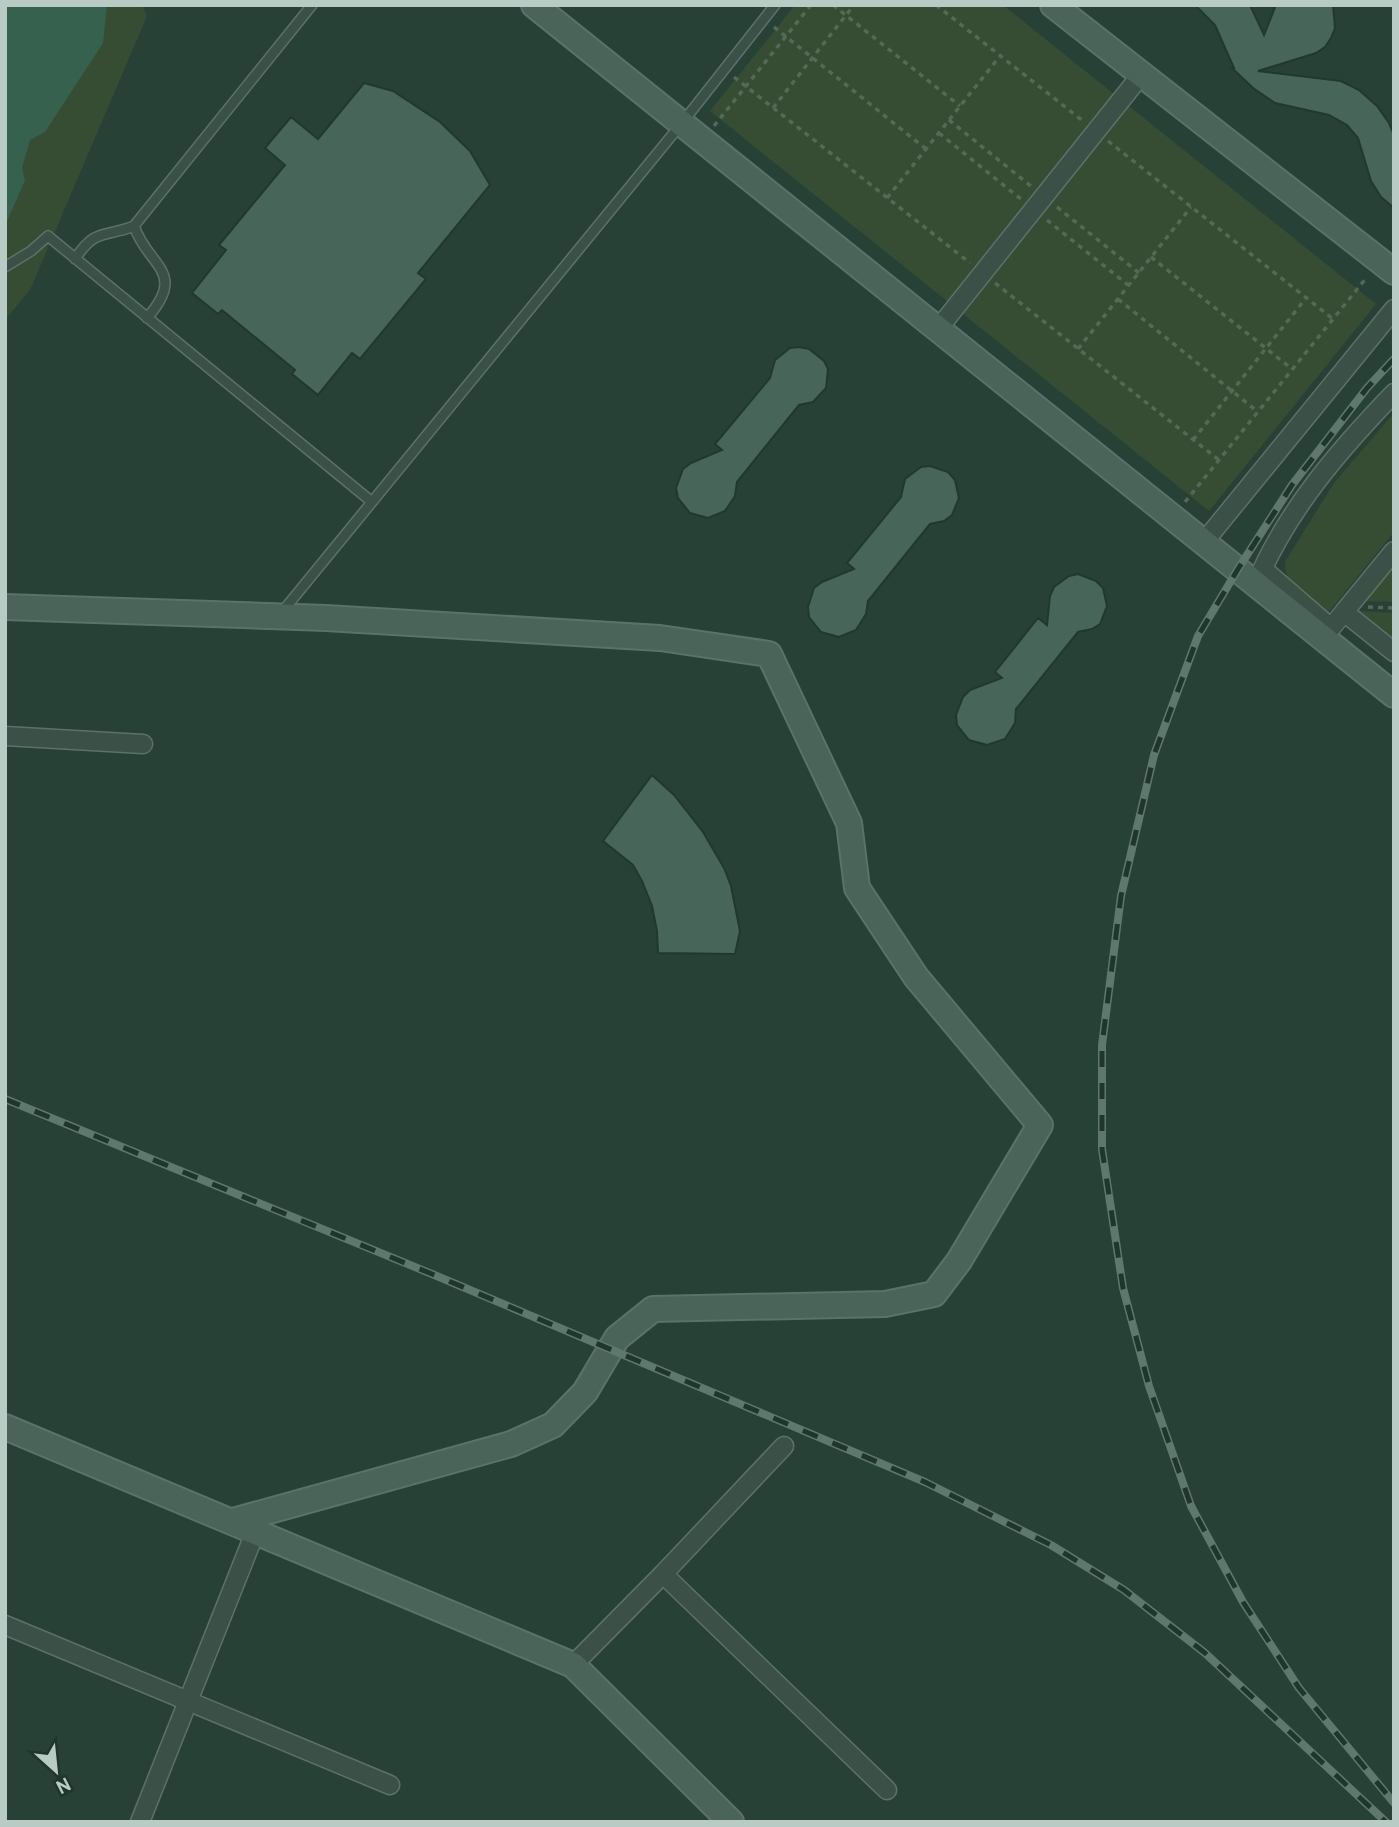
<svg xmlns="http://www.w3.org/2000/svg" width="1399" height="1827" font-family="Overpass,sans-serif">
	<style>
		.green { fill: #364d34 }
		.water { fill: #36614f }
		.building { fill: #48655a; stroke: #22382f; stroke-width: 2 }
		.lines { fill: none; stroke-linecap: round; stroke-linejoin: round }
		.lane-casing { stroke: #5c7169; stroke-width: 12 }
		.street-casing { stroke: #5c7169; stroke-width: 21 }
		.secondary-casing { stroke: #5c7169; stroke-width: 28 }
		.path { stroke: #536a56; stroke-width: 3.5; stroke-dasharray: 5 5; stroke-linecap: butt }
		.lane { stroke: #3b5148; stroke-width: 9 }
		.street { stroke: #3b5148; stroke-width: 18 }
		.secondary { stroke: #4a645a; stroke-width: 24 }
		.rail-casing { stroke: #5e786d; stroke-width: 8 }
		.rail { stroke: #20362d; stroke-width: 5; stroke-dasharray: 16; stroke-linecap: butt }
	</style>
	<rect width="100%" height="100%" fill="#274136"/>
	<path class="green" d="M5,5H142L147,16L30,290L5,320Z
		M795,5H1003L1376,304L1209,511L710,111Z
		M1394,413V532L1328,613C1312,600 1283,585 1285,562L1334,483Z
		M1394,560V602L1360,601Z
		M1358,611L1394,613V639Z"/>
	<path class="water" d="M5,5H107L103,43L45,132L30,140L22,168L25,180L5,226Z"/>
	<path class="building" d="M1195,5H1250L1264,35L1276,5H1333L1335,28L1331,38L1325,47L1316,53L1258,71L1341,81L1359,90L1377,106L1389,123L1394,135V208L1381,197L1371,181L1358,138L1347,125L1329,115L1275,103L1253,88L1232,68H1234L1215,25Z
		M364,83L393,91L440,122L470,151L490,185L418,273L426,279L360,359L352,353L318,395L292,374L295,370L222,310L218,314L192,293L226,250L219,245L285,165L265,148L291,117L318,139Z
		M799,347L809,349L824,361L828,369L826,388L813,402L799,405L737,482L735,496L725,511L708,518L690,513L678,498L676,488L683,469L691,463L722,450L715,444L770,378L775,360L790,348Z
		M930,466L948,472L955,480L959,498L952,515L944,521L930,524L868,601L866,614L856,630L839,637L821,632L809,617L808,607L814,588L822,582L854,569L847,563L901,497L905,479L921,467Z
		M1078,574L1096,581L1103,588L1107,606L1100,624L1092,629L1078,632L1016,709L1015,723L1005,739L987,745L969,740L957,725L956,715L963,697L970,690L1002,678L995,672L1038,618L1047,625L1050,596L1054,587L1069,576Z
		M652,775L674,795L703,832L724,868L731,886L740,931L735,954L658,953L657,931L652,906L642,881L633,865L603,841Z"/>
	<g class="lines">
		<defs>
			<path id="lane" d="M134,226C148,267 188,271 147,318
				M75,259C96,227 104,238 134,226L312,5
				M5,267L31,251L48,236L372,502
				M282,612L682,123L775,5"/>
			<path id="street" d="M938,329L1141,75
				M1204,542L1394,309
				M1394,551L1344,612L1394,652
				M1263,569L1331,628L1344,612
				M1256,584C1286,511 1340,449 1394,393
				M5,736L143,744
				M663,1574L887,1790
				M5,1625L390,1785
				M573,1665L663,1574L784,1446
				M140,1822L256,1530"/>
			<path id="secondary" d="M534,5L1394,695
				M1053,5L1394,272
				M5,607L326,618L660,638L769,654L849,823L857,888L916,977L1040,1125L959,1261L934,1294L885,1304L653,1309L617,1338L585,1392L553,1425L511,1444L233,1521
				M5,1427L573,1665L731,1822"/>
		</defs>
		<use href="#lane" class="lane-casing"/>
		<use href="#street" class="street-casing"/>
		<use href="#secondary" class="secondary-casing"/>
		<path class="path" d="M833,5L960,106
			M936,5L1083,121
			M774,27L926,149
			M734,77L970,263
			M773,108L854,5
			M949,120L1032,187
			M714,126L811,5
			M939,133L1022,200
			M1108,141L1333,319
			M887,198L1000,56
			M1057,207L1139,273
			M1047,220L1128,285
			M1151,257L1292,369
			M995,283L1219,460
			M1118,299L1258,412
			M1078,349L1191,207
			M1193,440L1306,298
			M1185,502L1367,277
			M1368,607L1394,608"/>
		<use href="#lane" class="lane"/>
		<use href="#street" class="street"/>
		<use href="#secondary" class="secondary"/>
		<defs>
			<path id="rail" d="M1394,359L1367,388L1292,485L1238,569L1198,636L1154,755L1121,896L1102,1045V1149L1123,1288L1149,1386L1191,1506L1243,1602L1299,1688L1394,1803
				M5,1099L432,1274L925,1482L1051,1545L1124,1590L1205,1653L1386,1822"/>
		</defs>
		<use href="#rail" class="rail-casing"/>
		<use href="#rail" class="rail"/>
	</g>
	<rect width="1399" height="1827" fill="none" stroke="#b8cbc4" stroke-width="14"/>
	<g transform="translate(56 1771) rotate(153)" stroke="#20362d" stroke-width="5" paint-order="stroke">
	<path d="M0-5L12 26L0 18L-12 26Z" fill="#b8cbc4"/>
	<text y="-10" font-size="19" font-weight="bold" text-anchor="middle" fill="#b8cbc4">N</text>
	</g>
</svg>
